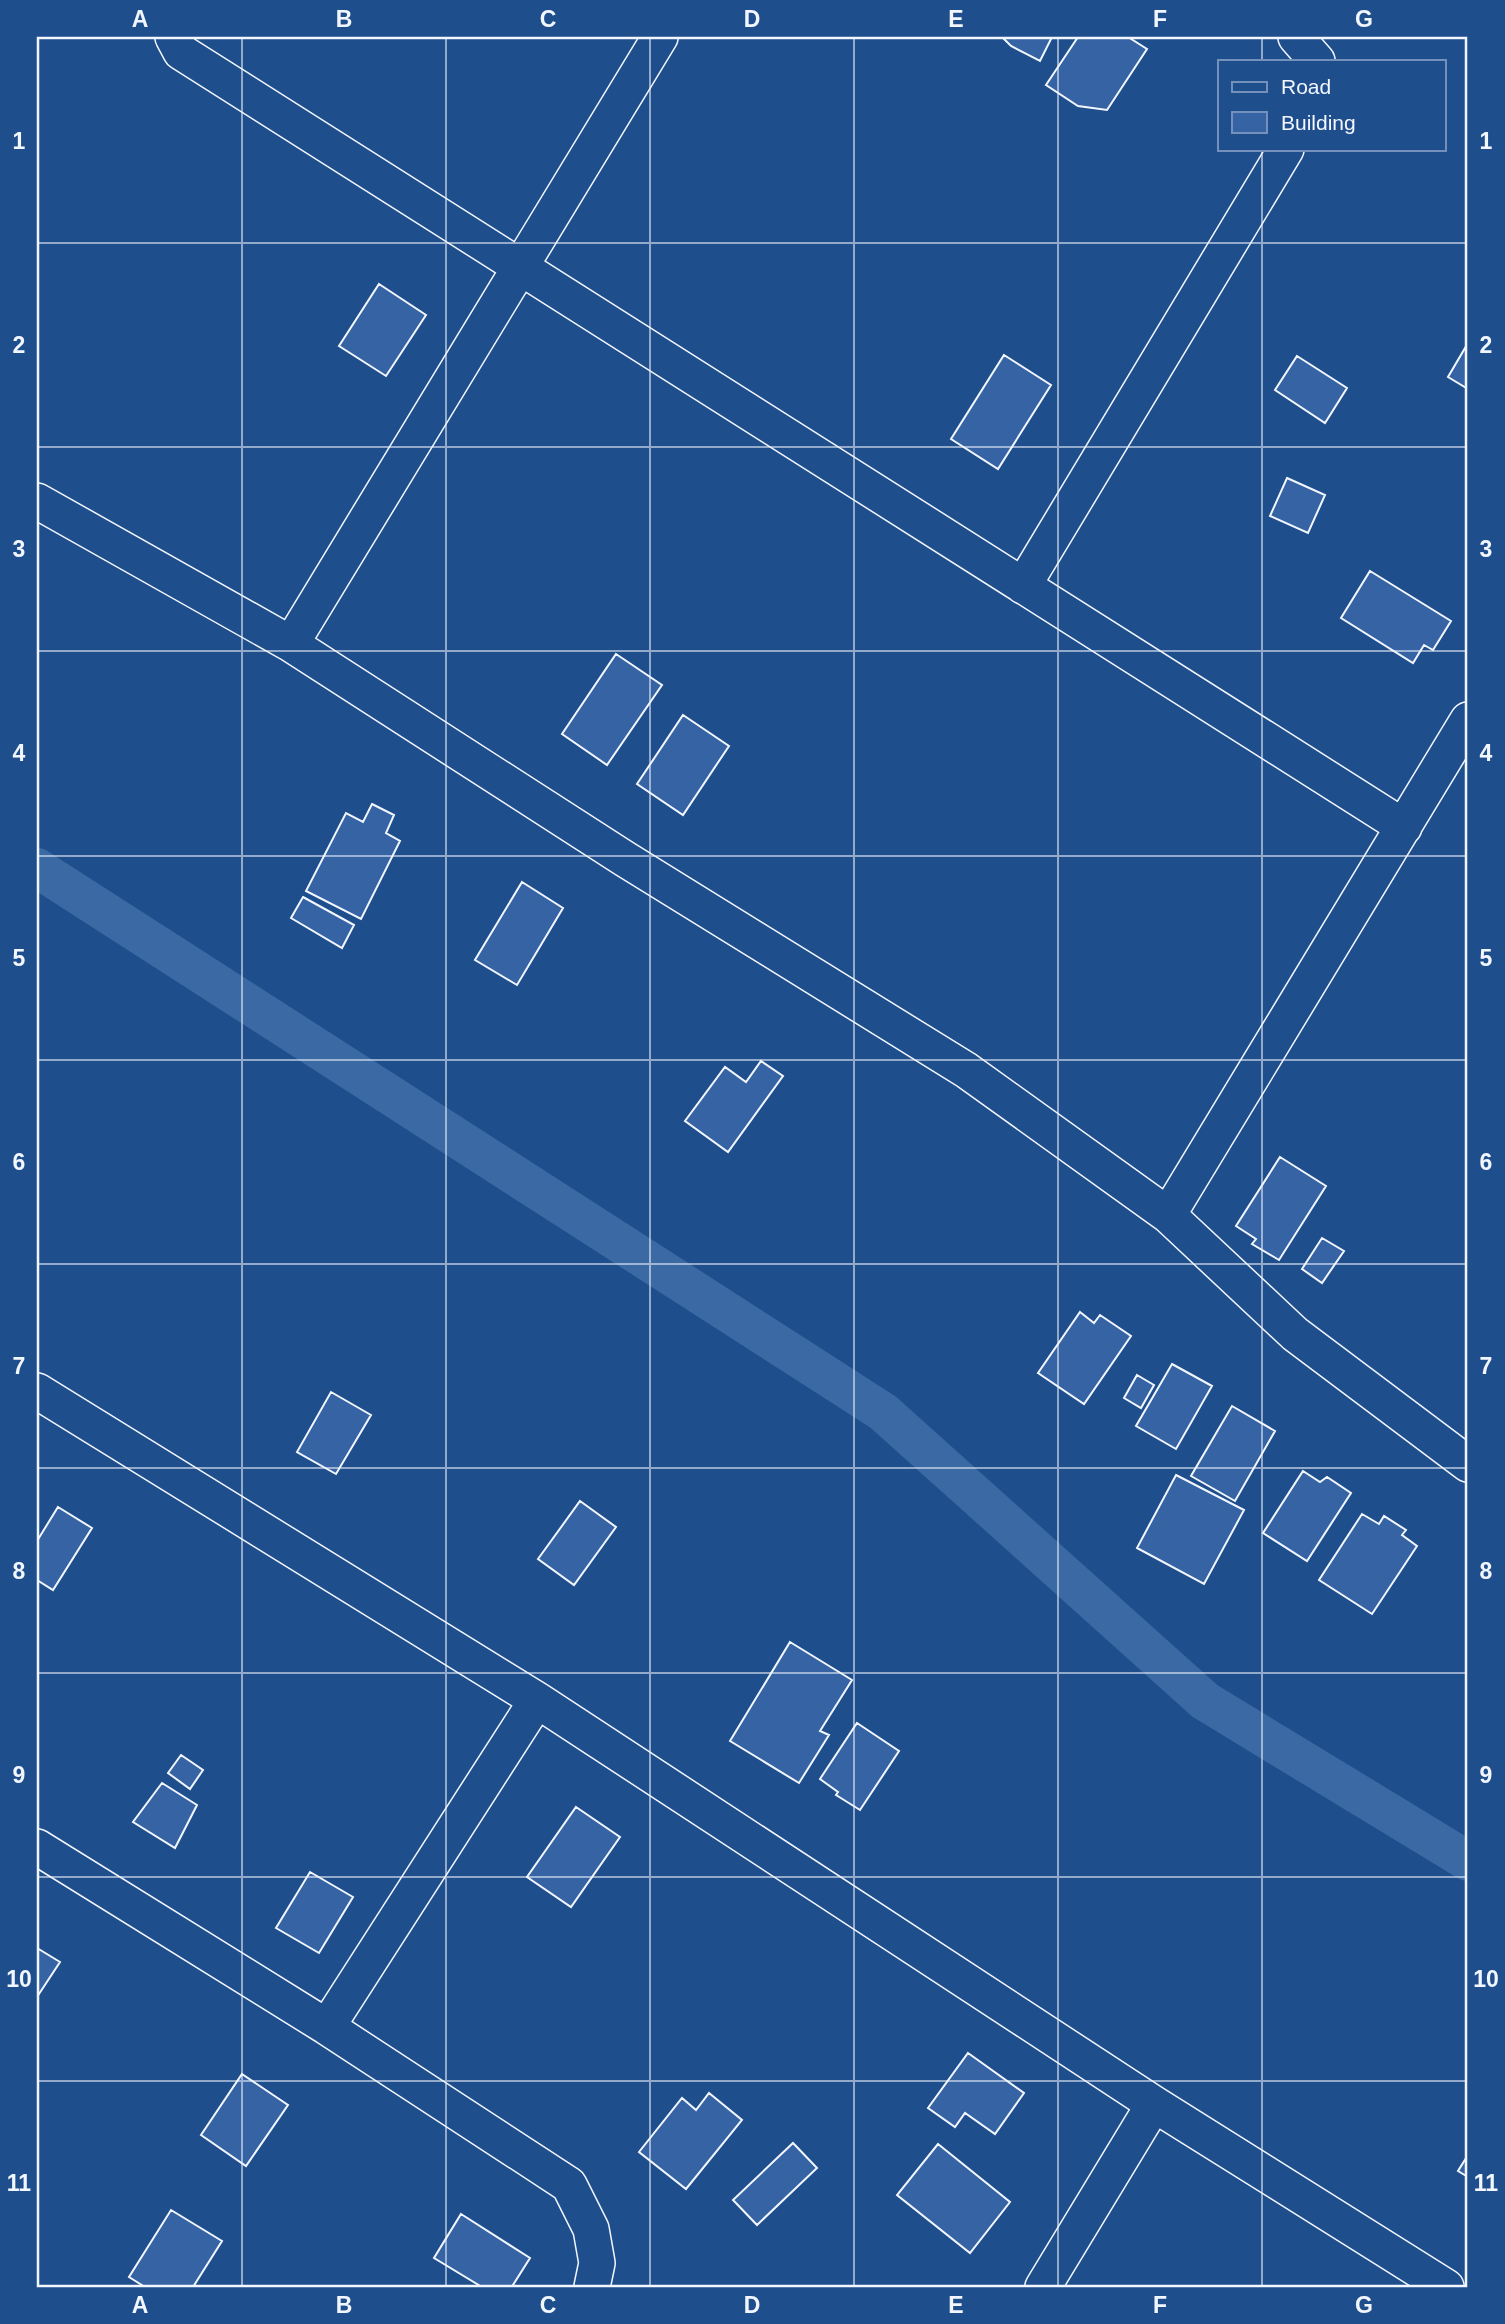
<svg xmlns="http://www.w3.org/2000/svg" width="1505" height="2324" font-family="Arial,sans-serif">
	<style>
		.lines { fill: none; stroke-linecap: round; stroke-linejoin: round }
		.canal { stroke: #3b69a3; stroke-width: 40 }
		.building { fill: #3563a3; stroke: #f2f6ff; stroke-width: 2 }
		.minor-casing { stroke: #f2f6ff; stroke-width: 38 }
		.minor { stroke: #1f4e8c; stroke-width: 35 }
		.grid { fill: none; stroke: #f2f6ff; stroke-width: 2; stroke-opacity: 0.55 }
		.neatline { fill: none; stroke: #f2f6ff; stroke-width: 2.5 }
		.grid-label { font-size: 23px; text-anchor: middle; font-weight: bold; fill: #f2f6ff }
	</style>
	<rect width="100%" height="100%" fill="#1f4e8c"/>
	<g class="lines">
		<path class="canal" d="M37,868L883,1412L1205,1701L1468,1861"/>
	</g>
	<path class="building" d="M1002,37H1052L1040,61L1011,46Z
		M1078,37H1128L1147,49L1107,110L1078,106L1046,85Z
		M379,284L426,315L386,376L339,346Z
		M1468,343V389L1448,377Z
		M1004,355L1051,385L998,469L951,439Z
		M1297,356L1347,388L1325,423L1275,390Z
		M1287,478L1325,495L1308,533L1270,516Z
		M1370,571L1451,621L1433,650L1424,645L1413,663L1341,618Z
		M616,654L662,685L607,765L562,734Z
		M683,715L729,746L683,815L637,784Z
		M372,804L394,815L386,833L400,841L361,919L306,891L346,813L363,822Z
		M522,882L563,908L517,985L475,960Z
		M303,897L354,925L342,948L291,918Z
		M761,1061L783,1076L728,1152L685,1121L725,1067L746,1082Z
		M1280,1157L1326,1186L1279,1260L1252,1244L1256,1239L1236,1226Z
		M1322,1238L1344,1251L1322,1283L1302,1269Z
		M1080,1312L1094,1323L1100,1315L1131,1336L1084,1404L1038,1373Z
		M1172,1364L1212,1386L1176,1449L1136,1426Z
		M1137,1375L1154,1385L1141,1408L1124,1398Z
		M331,1392L371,1415L336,1474L297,1452Z
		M1232,1406L1275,1431L1235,1501L1191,1476Z
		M1303,1471L1320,1482L1327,1477L1351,1493L1307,1561L1263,1533Z
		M1176,1475L1244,1510L1204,1584L1137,1548Z
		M580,1501L616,1527L574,1585L538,1559Z
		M58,1507L92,1528L53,1590L37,1580V1541Z
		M1362,1514L1379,1524L1384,1516L1406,1530L1402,1535L1417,1546L1372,1614L1319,1580Z
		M790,1642L852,1680L820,1731L829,1735L799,1783L730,1741Z
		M857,1723L899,1751L860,1810L836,1795L838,1792L820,1779Z
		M181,1755L203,1770L190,1789L168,1773Z
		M162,1783L197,1805L175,1848L133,1822Z
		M576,1807L620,1837L571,1907L527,1877Z
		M310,1872L353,1897L319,1953L276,1928Z
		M37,1948L60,1962L37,1997Z
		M968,2053L1024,2093L995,2134L965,2113L955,2127L928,2108Z
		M242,2074L288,2105L246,2166L201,2135Z
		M709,2093L742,2120L686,2189L639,2152L682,2098L696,2110Z
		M793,2143L817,2168L757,2225L733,2200Z
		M938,2144L1010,2202L970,2253L897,2195Z
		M1468,2155V2177L1458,2171Z
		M171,2210L222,2241L193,2287H145L129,2277Z
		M461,2214L530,2258L513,2285L516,2287H482L434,2258Z"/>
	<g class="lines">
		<defs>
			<path id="minor" d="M173,37L181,52L1404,827
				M1296,37L1317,61
				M37,501L291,644L625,859L966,1070L1168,1215L1295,1334L1468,1464
				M1023,586L1286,149
				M291,644L660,37
				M1168,1215L1468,720
				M37,1391L537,1700L1154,2104L1446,2287
				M37,1847L327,2027L569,2185L591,2229L597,2263L592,2287
				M327,2027L537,1700
				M1043,2287L1154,2104"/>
		</defs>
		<use href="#minor" class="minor-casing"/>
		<use href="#minor" class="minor"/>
	</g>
	<path class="grid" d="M242,37V2287M446,37V2287M650,37V2287M854,37V2287M1058,37V2287M1262,37V61M1262,149V2287M37,243H1468M37,447H1468M37,651H1468M37,856H1468M37,1060H1468M37,1264H1468M37,1468H1468M37,1673H1468M37,1877H1468M37,2081H1468"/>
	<rect width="1505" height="2324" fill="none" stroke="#1f4e8c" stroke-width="77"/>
	<rect x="1218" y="60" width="228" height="91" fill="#1f4e8c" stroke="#7391ba" stroke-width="2"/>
	<rect x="1232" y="82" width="35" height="10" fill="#1f4e8c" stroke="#7391ba" stroke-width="2"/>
	<text x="1281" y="94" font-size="21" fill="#f2f6ff">Road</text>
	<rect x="1232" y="112" width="35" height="21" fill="#3563a3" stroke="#7391ba" stroke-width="2"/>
	<text x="1281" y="130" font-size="21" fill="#f2f6ff">Building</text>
	<rect x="38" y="38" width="1428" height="2248" class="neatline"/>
	<g class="grid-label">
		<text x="140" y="27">A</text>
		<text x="344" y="27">B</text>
		<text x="548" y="27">C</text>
		<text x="752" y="27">D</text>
		<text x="956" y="27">E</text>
		<text x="1160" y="27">F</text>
		<text x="1364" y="27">G</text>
		<text x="19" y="149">1</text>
		<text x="1486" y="149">1</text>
		<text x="19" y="353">2</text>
		<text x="1486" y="353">2</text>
		<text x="19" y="557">3</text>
		<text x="1486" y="557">3</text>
		<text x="19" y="761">4</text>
		<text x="1486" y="761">4</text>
		<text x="19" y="966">5</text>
		<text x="1486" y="966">5</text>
		<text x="19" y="1170">6</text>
		<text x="1486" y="1170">6</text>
		<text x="19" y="1374">7</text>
		<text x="1486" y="1374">7</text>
		<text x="19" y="1579">8</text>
		<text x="1486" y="1579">8</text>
		<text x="19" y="1783">9</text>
		<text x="1486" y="1783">9</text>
		<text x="19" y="1987">10</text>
		<text x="1486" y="1987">10</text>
		<text x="19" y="2191">11</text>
		<text x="1486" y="2191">11</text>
		<text x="140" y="2313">A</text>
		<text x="344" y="2313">B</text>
		<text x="548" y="2313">C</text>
		<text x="752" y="2313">D</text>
		<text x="956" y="2313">E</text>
		<text x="1160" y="2313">F</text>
		<text x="1364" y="2313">G</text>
	</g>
</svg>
